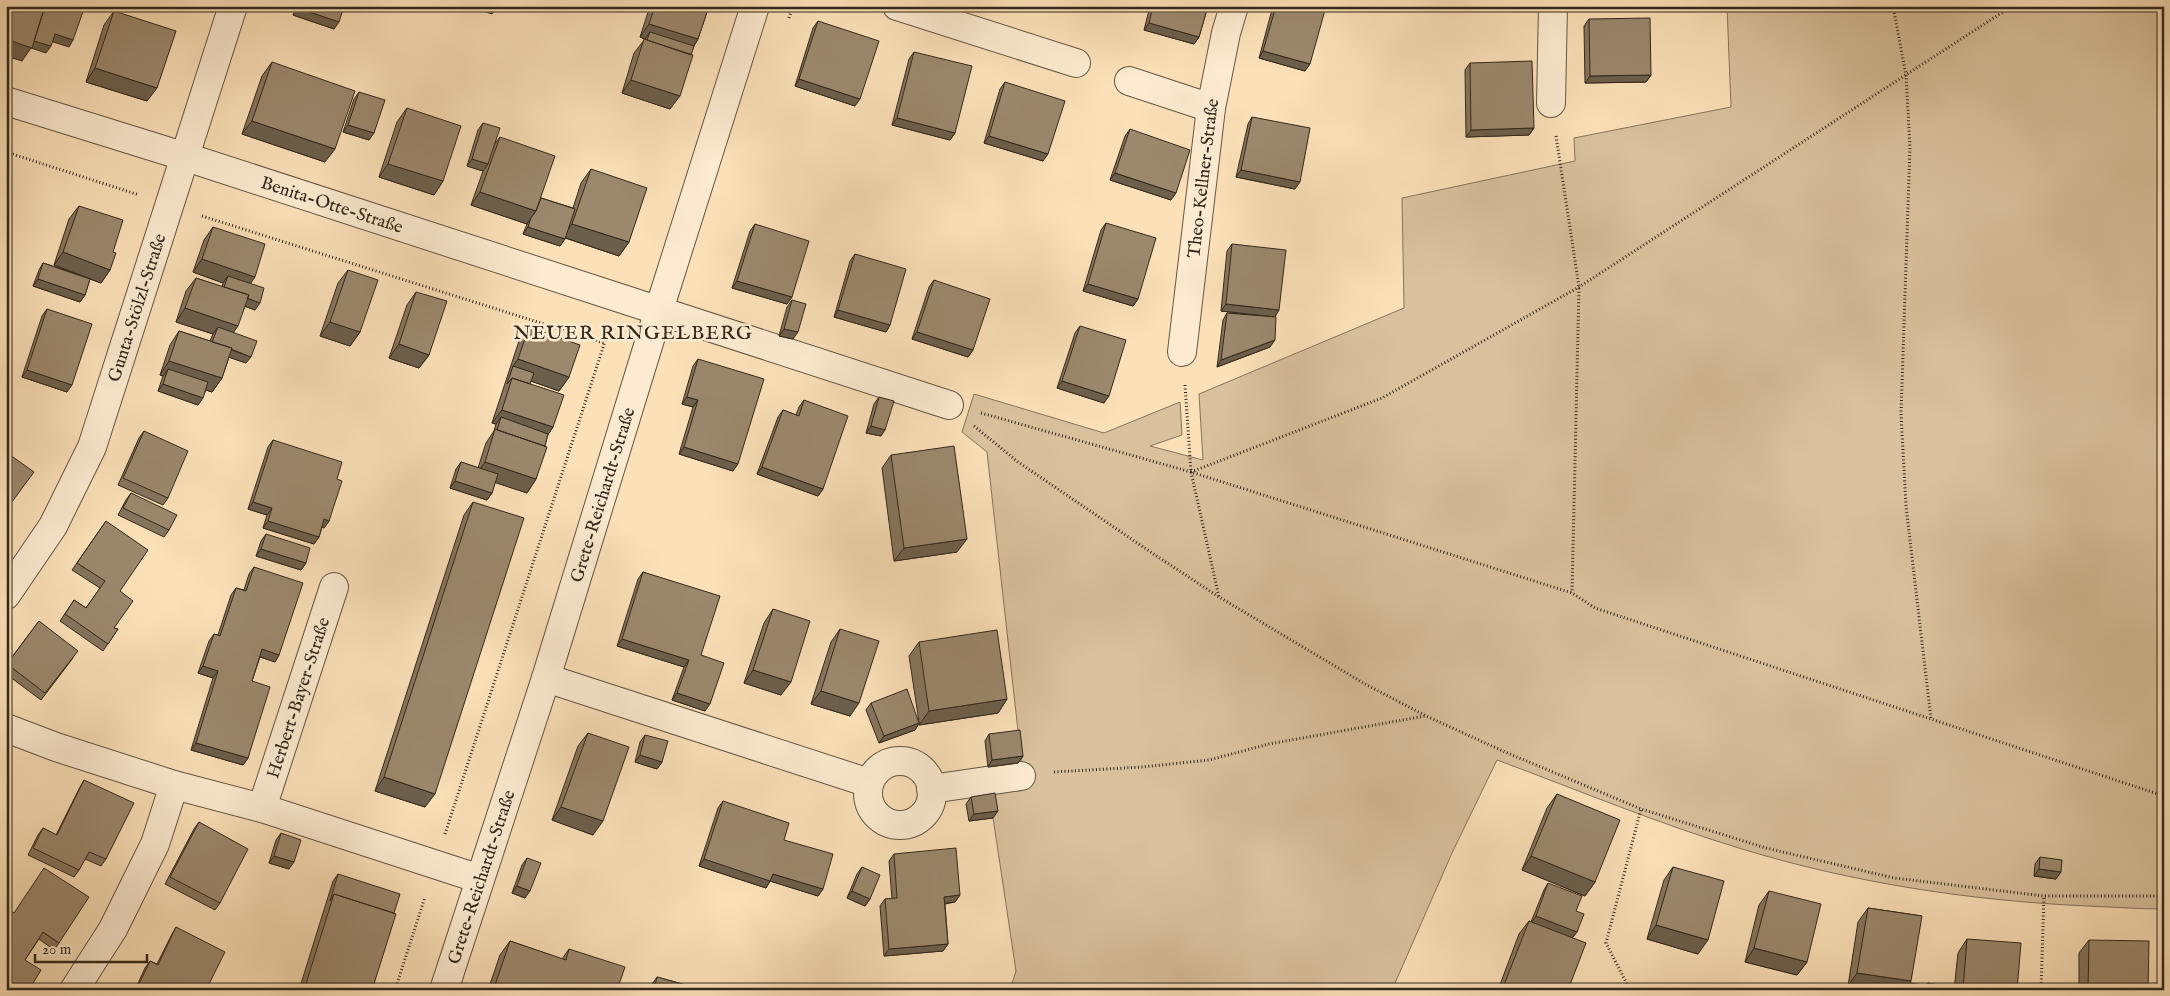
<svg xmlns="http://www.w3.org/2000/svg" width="2170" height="996" font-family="'IM FELL English',serif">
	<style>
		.green { fill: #d9c19d; stroke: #86745c }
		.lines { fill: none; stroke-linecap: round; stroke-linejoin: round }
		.minor-casing { stroke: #655642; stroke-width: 30 }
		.path { stroke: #33281b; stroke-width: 3; stroke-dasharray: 1 2.5; stroke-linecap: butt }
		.minor { stroke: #fcebd1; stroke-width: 28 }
		.wall { fill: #85755e; stroke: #33281b }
		.shaded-wall { fill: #6c5f4c; stroke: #33281b }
		.building { fill: #9b886d; stroke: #33281b }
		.labels { text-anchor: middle; stroke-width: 5; stroke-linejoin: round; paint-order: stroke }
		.street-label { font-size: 18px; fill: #33281b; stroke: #fcebd1 }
		.quarter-label { font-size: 20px; letter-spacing: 1px; fill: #33281b; stroke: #fcebd1 }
	</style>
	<rect width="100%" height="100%" fill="#fbe0b8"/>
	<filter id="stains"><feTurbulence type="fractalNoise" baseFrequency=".004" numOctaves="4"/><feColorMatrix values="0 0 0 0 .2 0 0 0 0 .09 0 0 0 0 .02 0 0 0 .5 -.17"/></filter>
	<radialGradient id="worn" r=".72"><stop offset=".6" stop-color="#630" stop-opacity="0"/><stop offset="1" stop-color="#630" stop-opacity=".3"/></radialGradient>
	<path class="green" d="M1727,6H2164V909C2139,909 2113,907 2088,906C1973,901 1853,883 1742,849C1659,824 1578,790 1497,760L1452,853L1392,990H1010L1016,971L989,791L1024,785L987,452L962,432L974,394L1104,433L1180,402L1182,435L1150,446L1203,460L1199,394L1404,308L1402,198L1575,161L1574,138L1731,107Z"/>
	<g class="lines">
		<defs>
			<g id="minor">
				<path d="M897,6L1076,63"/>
				<path d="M1129,81L1211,108"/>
				<path id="s1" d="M6,101L186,157L949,405"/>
				<path d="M1551,103L1553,6"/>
				<path id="s2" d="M1182,352L1211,108L1226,33L1234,6"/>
				<path id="s3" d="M6,595L53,526L92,447L233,6"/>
				<path d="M546,678L869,783"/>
				<path d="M6,728L56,747L174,785L262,808L480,879"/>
				<circle cx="900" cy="793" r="32"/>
				<path d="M931,789L1021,776"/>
				<path id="s4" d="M262,808L334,587"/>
				<path d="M74,990L113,929L155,844L174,785"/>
				<path id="s5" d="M444,990L546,678L659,310L755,6"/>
			</g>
		</defs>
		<use href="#minor" class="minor-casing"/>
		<path class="path" d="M1893,6L1906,75L1910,147L1901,414L1906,506L1931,719
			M789,18L793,6
			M1556,136L1579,287L1572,593
			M6,152L139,195
			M202,216L604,343
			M1185,385L1191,472L1219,597
			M981,413L1191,472L1572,593L1595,608L2164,796
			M974,426L1018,462L1152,553L1219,597L1365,684L1426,716L1505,752L1641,809L1766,848L1894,878L2044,896H2164
			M1191,472L1382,398L1579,287L2012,6
			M1054,772L1142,767L1209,760L1269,744L1425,716
			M445,834L609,329
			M395,990L425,897
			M1630,990L1606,943L1641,809
			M2041,990L2044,896"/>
		<use href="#minor" class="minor"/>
	</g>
	<path class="wall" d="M296,6H344L334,29L293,15Z
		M650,6H709L698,39L694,46L670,109L622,93L634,53L645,39L640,37Z
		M1150,6H1208L1199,37L1194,44L1144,30Z
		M1273,6H1312L1305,71L1259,58Z
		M114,11L147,101L86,82L104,25Z
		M1589,19L1651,75L1646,82L1585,83L1584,26Z
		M818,21L855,106L795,86L813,28Z
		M914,52L955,133L950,140L892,125L909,59Z
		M272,62L325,162L242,134L262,76Z
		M1470,63L1534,128L1529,135L1466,137L1465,70Z
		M1005,82L1043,161L984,143L1000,89Z
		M359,92L369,140L343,132L354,99Z
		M407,108L443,181L434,195L379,177L397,122Z
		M1252,117L1295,189L1236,177L1248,124Z
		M483,123L494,145L500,137L541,198L573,208L581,183L591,169L629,242L619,256L565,238L560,246L523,234L527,224L471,205L483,171L467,166L478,130Z
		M1130,129L1171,200L1110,180L1125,136Z
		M79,206L113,252L110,270L101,283L90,279L85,295L80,302L33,286L39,270L43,263L81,275L54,265L69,219Z
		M1106,223L1138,299L1133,306L1083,291L1101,230Z
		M755,224L792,297L787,304L732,288L750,231Z
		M213,227L250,283L255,310L245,306L233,333L246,363L229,357L222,378L212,392L206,390L198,405L158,391L163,376L160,375L170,345L179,331L210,341L213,334L176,322L186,291L196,278L222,287L223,283L193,272L204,240Z
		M1232,244L1275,317L1270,347L1217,367L1223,320L1227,313L1269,316L1221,311L1227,251Z
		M855,254L890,325L886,332L834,317L850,261Z
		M348,270L360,332L350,346L320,336L338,283Z
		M934,280L973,350L968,357L912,339L929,287Z
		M416,292L429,355L419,368L389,358L407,305Z
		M792,300L793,339L779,336L787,307Z
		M47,309L67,392L22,377L42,316Z
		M1080,326L1104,403L1057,388L1075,333Z
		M529,327L569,377L559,391L531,381L530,384L553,427L548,434L536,479L527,493L495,482L492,493L487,500L450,488L456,469L461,462L478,468L486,443L494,431L496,424L492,423L519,341Z
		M698,359L733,471L679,454L693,407L682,404L693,366Z
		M879,397L881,436L866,433L874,404Z
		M804,400L823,489L818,496L757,474L778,417L783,410L796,415L799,407Z
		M144,431L168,498L163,505L118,485L139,438Z
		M273,440L337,479L329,521L324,528L322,527L319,537L314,544L263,528L267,515L248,509L268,447Z
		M891,455L957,552L894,561L882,468Z
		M131,493L169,530L164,537L118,515L126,500Z
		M473,502L425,807L375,791L464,515Z
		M106,521L120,591L114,628L118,629L103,651L60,621L74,600L86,608L100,588L72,570Z
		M266,534L306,563L301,570L256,556L261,541Z
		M254,567L279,655L275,662L260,657L252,681L248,758L243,765L191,750L213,678L198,673L209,641L214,634L218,635L231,595L236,588L244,590L249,574Z
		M643,572L701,655L705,711L672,700L684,667L617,646L638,579Z
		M773,609L781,695L744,683L764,623Z
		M39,621L73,658L41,700L6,674V665Z
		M840,629L850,716L811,704L831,642Z
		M919,642L1007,699L998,713L919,725V723L915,730L879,743L866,710L871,703L919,722L909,656Z
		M588,733L593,835L552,820L578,746Z
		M989,734L1023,756L1018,763L988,767L985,741Z
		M645,735L662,762L657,769L635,762L640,742Z
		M84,780L106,859L101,866L85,859L79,870L74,877L28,855L38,835L43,828L56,835L80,787Z
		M1557,794L1595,882L1585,896L1522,870L1547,808Z
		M971,797L993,818L969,821L966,804Z
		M723,801L784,840L823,889L818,896L770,881L766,888L699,866L718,808Z
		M199,822L220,903L215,910L165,884L194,829Z
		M281,833L289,869L269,863L276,840Z
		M894,854L960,895L955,902L945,904L948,944L943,951L884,956L880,906L885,899H892L889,861Z
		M2040,857L2056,879L2034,876L2035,864Z
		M527,858L525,898L512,893L522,865Z
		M862,867L870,899L865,906L847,898L857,874Z
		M1673,867L1698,954L1647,939L1664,880Z
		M338,874L394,913L372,990H299L333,881Z
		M1548,883L1576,911L1577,932L1572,938L1568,990H1498L1519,934L1529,921L1531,922L1544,890Z
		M1769,891L1807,962L1797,975L1745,962L1759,905Z
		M6,908L59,943L54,950L39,939L25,960Z
		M1868,908L1922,916L1848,986L1858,922Z
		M176,927L206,990H135L145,968L150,961L157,964L172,934Z
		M1967,939L2017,990H1954L1958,953Z
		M2089,940L2148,988H2155V986L2160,980L2164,990H2079V953Z
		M510,941L562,959L569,949L617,990H488L500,955Z
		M657,977L704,990H648Z
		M1910,983L1926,986L1928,983L1944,990H1906Z"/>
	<path class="shaded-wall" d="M467,6H494L497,7L492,14Z
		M1505,6H1529L1527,9Z
		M298,8L339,22L334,29L293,15Z
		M1149,23L1199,37L1194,44L1144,30Z
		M649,24L698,39L689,53L650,32L645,39L640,37Z
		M55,34L73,40L69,47L50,41Z
		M6,39L32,40L51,46L46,53L31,48L22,61L6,56Z
		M1263,51L1310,64L1305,71L1259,58Z
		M95,68L157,88L147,101L86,82Z
		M1651,75L1646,82L1585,83L1590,76Z
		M799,79L860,99L855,106L795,86Z
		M631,80L680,96L670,109L622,93Z
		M897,118L955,133L950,140L892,125Z
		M252,121L335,149L325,162L242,134Z
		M348,125L374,133L369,140L343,132Z
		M1534,128L1529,135L1466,137L1471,130Z
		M989,136L1048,154L1043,161L984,143Z
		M472,159L488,164L483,171L467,166Z
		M388,164L443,181L434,195L379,177Z
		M1241,170L1300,182L1295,189L1236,177Z
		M1115,173L1176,193L1171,200L1110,180Z
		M480,192L536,211L527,224L471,205Z
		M572,224L629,242L619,256L563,237Z
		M528,227L565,239L560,246L523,234Z
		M63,252L110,270L101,283L54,265Z
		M202,259L255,277L246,290L228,276L223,283L193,272Z
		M38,279L85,295L80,302L33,286Z
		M737,281L792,297L787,304L732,288Z
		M1088,284L1138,299L1133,306L1083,291Z
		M223,290L260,303L255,310L218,297Z
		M1226,304L1279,310L1275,317L1221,311Z
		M185,308L238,326L228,340L218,327L213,334L176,322Z
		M838,310L890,325L886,332L834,317Z
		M330,322L360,332L350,346L320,336Z
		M784,329L798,332L793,339L779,336Z
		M917,332L973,350L968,357L912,339Z
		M1275,340L1270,347L1217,367L1221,360Z
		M212,343L251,357L246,363L207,350Z
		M399,344L429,355L419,368L389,358Z
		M518,359L569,377L559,391L511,374L513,366Z
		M169,361L222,378L212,392L165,377L168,369L163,376L160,375Z
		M27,370L72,385L67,392L22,377Z
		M1062,381L1109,396L1104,403L1057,388Z
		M163,384L203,398L198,405L158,391Z
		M687,397L698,400L693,407L682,404Z
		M502,410L553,427L544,441L501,417L496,424L492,423Z
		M871,426L885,430L881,436L866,433Z
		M684,447L738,464L733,471L679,454Z
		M485,462L536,479L527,493L475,476Z
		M762,467L823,489L818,496L757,474Z
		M455,481L492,493L487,500L450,488Z
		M253,502L272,508L267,515L248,509Z
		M324,519L329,521L324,528L319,526Z
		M268,521L319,537L314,544L263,528Z
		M967,539L957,552L894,561L904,548Z
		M261,549L306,563L301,570L256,556Z
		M622,639L689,660L684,667L617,646Z
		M262,649L279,655L275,662L258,656Z
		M203,666L218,671L213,678L198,673Z
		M753,670L791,682L781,695L744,683Z
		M821,691L859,703L850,716L811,704Z
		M677,693L710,704L705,711L672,700Z
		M1007,699L998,713L919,725L929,711Z
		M919,723L915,730L879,743L884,736Z
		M196,743L248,758L243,765L191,750Z
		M640,755L662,762L657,769L635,762Z
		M1023,756L1018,763L988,767L992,760Z
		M384,777L435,794L425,807L375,791Z
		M561,807L603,821L593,835L552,820Z
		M998,811L993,818L969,821L974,814Z
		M274,856L294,862L289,869L269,863Z
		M1531,856L1595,882L1585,896L1522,870Z
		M704,859L773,874L823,889L818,896L770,881L766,888L699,866Z
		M2039,869L2061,872L2056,879L2034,876Z
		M517,886L530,891L525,898L512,893Z
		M852,891L870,899L865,906L847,898Z
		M960,895L955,902L939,904L944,897Z
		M1536,916L1577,932L1572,938L1531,923Z
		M1656,925L1708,940L1698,954L1647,939Z
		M948,944L943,951L884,956L889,949Z
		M1754,948L1807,962L1797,975L1745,962Z
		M1857,973L1911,981L1906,990H1869L1848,986Z"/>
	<path class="building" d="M6,6H45L32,48L6,39Z
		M45,6H85L73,40L55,34L51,46L34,41Z
		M299,6H344L339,22L298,8Z
		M655,6H709L698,39L649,24Z
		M1153,6H1208L1199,37L1149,23Z
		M1276,6H1312L1325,10L1310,64L1263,51Z
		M114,11L176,31L157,88L95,68Z
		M1650,18L1651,75L1590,76L1589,19Z
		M818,21L879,41L860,99L799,79Z
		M650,32L694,46L691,55L647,40Z
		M644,39L693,55L680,96L631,80Z
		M914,52L972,66L955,133L897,118Z
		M1532,61L1534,128L1471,130L1470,63Z
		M272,62L355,91L335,149L252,121Z
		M1005,82L1065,101L1048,154L989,136Z
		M359,92L385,100L374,133L348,125Z
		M407,108L461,126L443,181L388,164Z
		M1252,117L1310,128L1300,182L1241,170Z
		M483,123L500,128L488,164L472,159Z
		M1130,129L1190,150L1176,193L1115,173Z
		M500,137L555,156L536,211L480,192Z
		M591,169L647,188L629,242L572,224Z
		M541,198L575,209L565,239L528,227L531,218L536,211Z
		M79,206L123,220L113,252L116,253L110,270L63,252Z
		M1106,223L1156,238L1138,299L1088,284Z
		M755,224L809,241L792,297L737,281Z
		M213,227L265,244L255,277L202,259Z
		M1232,244L1286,250L1279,310L1226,304Z
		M855,254L906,269L890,325L838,310Z
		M43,263L90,279L85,295L38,279Z
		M348,270L378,280L360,332L330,322Z
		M228,276L264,288L260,303L247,298L249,295L224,287Z
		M196,278L249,295L238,326L185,308Z
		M934,280L990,299L973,350L917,332Z
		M416,292L447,301L429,355L399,344Z
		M792,300L806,304L798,332L784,329Z
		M47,309L92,324L72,385L27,370Z
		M1227,313L1276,317L1275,340L1221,360Z
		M1080,326L1126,340L1109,396L1062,381Z
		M218,327L257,341L251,357L231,349L232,348L212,342Z
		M529,327L580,345L569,377L518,359Z
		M179,331L232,348L222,378L169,361Z
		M698,359L764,379L738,464L684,447L698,400L687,397Z
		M513,366L534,373L530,384L512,378L507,384Z
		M168,369L208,382L203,398L163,384Z
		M512,378L564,395L553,427L502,410Z
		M879,397L894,401L885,430L871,426Z
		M804,400L848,416L823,489L762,467L783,410L799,416Z
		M501,417L548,434L545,446L497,430Z
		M495,429L547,447L536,479L485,462Z
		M144,431L188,451L168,498L123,478Z
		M273,440L342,462L337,479L342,481L329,521L324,519L319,537L268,521L272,508L253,502Z
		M954,446L967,539L904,548L891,455Z
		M6,452L34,472L6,510Z
		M461,462L498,474L492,493L455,481Z
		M131,493L177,515L169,530L123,508Z
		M473,502L524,518L435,794L384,777Z
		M106,521L148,550L120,591L133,601L114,628L118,629L108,644L65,614L74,600L86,608L105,581L77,563Z
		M266,534L310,548L306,563L261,549Z
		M254,567L303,583L279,655L262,649L252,681L270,687L248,758L196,743L218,671L203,666L214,634L220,636L236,588L246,591Z
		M643,572L720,596L701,655L724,663L710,704L677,693L689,660L622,639Z
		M773,609L810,621L791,682L753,670Z
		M39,621L78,651L45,693L7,664Z
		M840,629L879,641L859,703L821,691Z
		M997,630L1007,699L929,711L919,642Z
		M907,689L919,723L884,736L871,703Z
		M1020,730L1023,756L992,760L989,734Z
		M588,733L629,747L603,821L561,807Z
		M645,735L668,741L662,762L640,755Z
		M84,780L134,803L106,859L89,852L79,870L33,848L43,828L57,835Z
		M995,793L998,811L974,814L971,797Z
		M1557,794L1620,820L1595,882L1531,856Z
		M723,801L789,823L784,840L833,854L823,889L773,874L770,881L704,859Z
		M199,822L248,849L220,903L170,877Z
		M281,833L301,840L294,862L274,856Z
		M956,848L960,895L944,897L948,944L889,949L885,899L897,898L894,854Z
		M2040,857L2062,860L2061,872L2039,869Z
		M527,858L541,863L530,891L517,886Z
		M862,867L880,875L870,899L852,891Z
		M1673,867L1724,881L1708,940L1656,925Z
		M44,868L89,897L59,943L43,932L25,960L41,970L29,990H6V908L14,913Z
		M338,874L400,894L394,913L334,894L330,901Z
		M1548,883L1582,896L1576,911L1584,914L1577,932L1536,916Z
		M1769,891L1821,904L1807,962L1754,948Z
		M334,894L396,914L372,990H304Z
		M1868,908L1922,916L1911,981L1857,973Z
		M1529,921L1586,943L1568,990H1502Z
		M176,927L225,952L206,990H140L137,988L150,961L158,965Z
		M1967,939L2021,943L2017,990H1963Z
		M2089,940L2149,941L2148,990H2088Z
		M510,941L566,960L569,949L625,967L617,990H500L494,988Z
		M657,977L704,990H654Z
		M2160,980H2164V990H2160Z
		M1910,983L1927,986L1928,983L1945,986L1944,990H1909Z
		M2148,988H2156V990H2148Z"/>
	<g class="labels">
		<g class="street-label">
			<text dy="6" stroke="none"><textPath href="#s2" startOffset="175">Theo-Kellner-Straße</textPath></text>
			<text dy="6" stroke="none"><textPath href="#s1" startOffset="342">Benita-Otte-Straße</textPath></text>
			<text dy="6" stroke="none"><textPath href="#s3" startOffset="318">Gunta-Stölzl-Straße</textPath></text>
			<text dy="6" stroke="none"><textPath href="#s5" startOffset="520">Grete-Reichardt-Straße</textPath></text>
			<text dy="6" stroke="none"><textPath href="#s4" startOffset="116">Herbert-Bayer-Straße</textPath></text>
			<text dy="6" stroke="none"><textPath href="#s5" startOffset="119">Grete-Reichardt-Straße</textPath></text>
		</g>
		<g class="quarter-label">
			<text x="633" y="339">NEUER RINGELBERG</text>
		</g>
	</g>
	<rect width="2170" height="996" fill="none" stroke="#fbe0b8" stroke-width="25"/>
	<rect x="8" y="8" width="2155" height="981" fill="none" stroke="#33281b" stroke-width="2.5"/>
	<rect x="12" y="12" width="2145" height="971" fill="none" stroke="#33281b"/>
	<path d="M35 954v8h112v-8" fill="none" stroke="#33281b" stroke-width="2.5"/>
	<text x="42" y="954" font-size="15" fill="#33281b" stroke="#fcebd1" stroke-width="4" paint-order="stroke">20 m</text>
	<rect width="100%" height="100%" filter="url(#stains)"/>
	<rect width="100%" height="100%" fill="url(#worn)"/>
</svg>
